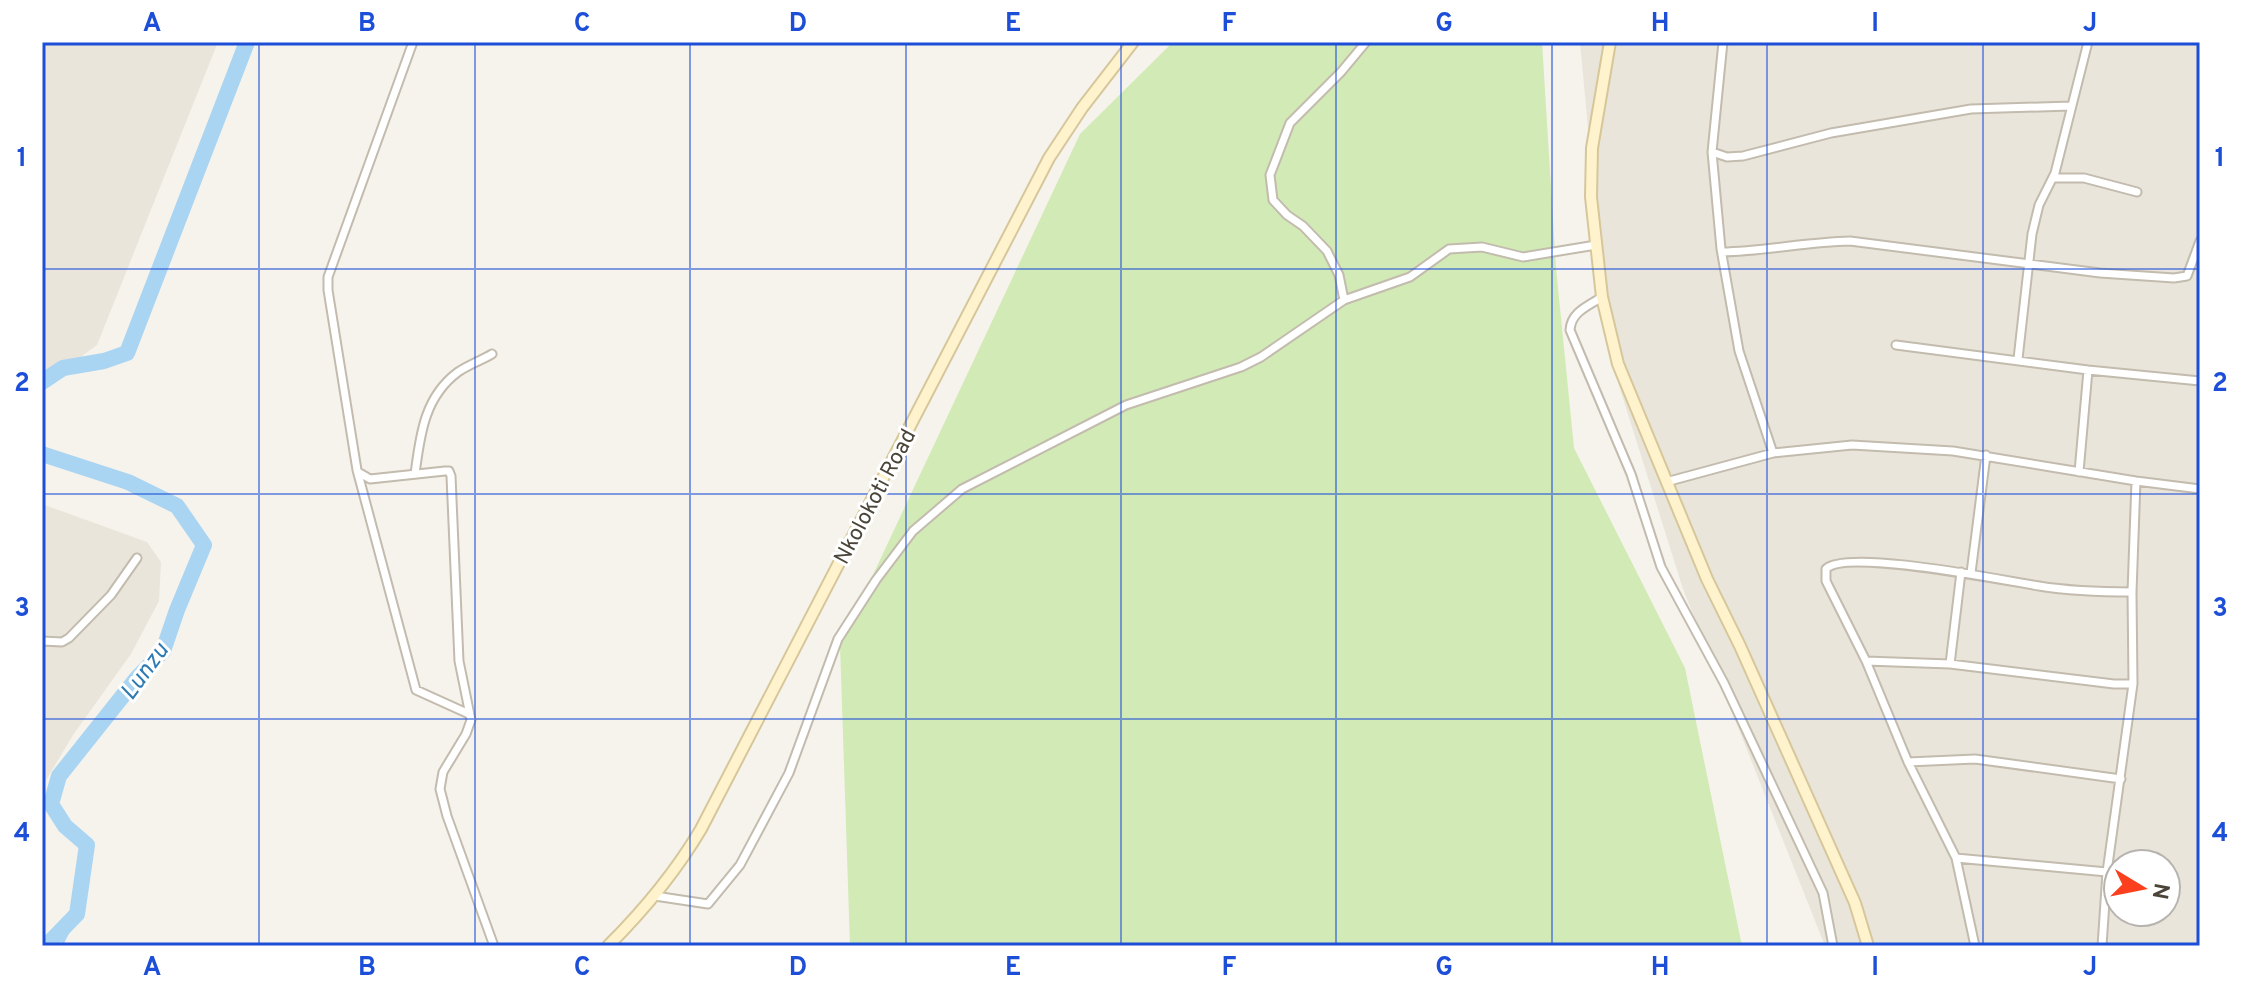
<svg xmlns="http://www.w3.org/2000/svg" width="2242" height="988" font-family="Overpass,sans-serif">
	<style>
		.residential { fill: #eae5da; fill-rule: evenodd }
		.green { fill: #d2eab5 }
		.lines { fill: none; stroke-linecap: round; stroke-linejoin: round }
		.stream { stroke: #a9d4f2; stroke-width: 3 }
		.river { stroke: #a9d4f2; stroke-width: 16 }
		.street-casing { stroke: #c2bbae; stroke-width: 11 }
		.secondary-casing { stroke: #d6c79b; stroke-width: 14 }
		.street { stroke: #fff; stroke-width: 7 }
		.secondary { stroke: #fff3cd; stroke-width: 10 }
		.grid { fill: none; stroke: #1d4ed8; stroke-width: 2; stroke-opacity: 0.55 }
		.labels { text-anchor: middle; stroke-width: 6; stroke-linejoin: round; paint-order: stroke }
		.street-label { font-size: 22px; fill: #4b4439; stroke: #fff }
		.water-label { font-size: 24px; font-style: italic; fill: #2e7ab2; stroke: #fff }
		.neatline { fill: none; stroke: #1d4ed8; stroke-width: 3 }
		.grid-label { font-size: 26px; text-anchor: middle; font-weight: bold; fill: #1d4ed8 }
	</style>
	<rect width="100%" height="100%" fill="#f6f3ec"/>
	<path class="residential" d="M42,42H218L97,345L63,370L42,377Z
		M1580,42H2200V946H1825L1683,589L1609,354ZM2118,864H2166V912H2118Z
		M42,504L147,542L161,562L159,601L131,654L73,735L42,787Z"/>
	<path class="green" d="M1173,42H1542L1556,268L1574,448L1685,668L1742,946H850L840,645L1080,134Z"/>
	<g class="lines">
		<path class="stream" d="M61,946L77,914"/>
		<path class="river" d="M42,382L63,368L104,361L127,353L247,42
			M42,454L128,482L177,506L204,545L177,610L163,651L137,678L59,776L51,804L65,826L87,845L77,914L46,946"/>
		<defs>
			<path id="street" d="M413,42L328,277V290L357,470L416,690L469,714
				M1723,42L1712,152L1721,249L1739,351L1773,453
				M1712,152L1727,157L1743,156L1831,133L1971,109L2071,106
				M2054,178H2084L2137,192
				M1722,252C1765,251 1807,242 1850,241L2100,273L2174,278L2187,276L2200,241
				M1602,297C1588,306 1571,312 1570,330L1631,474L1661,567L1724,683L1823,893L1833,946
				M1344,300L1410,277L1449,249L1482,247L1523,257L1596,245
				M1896,345L2088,370L2200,381
				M2018,359L2032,234L2039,205L2055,173L2088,42
				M358,472L370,479L445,471H449L451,476L459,661L471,720L466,734L443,772L440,789L447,816L494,946
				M2079,472L2088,370
				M415,474C420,436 424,397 458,372C468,365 482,360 492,354
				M1666,482L1773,453L1852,445L1953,451L2136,481L2200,489
				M1971,573L1986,455
				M42,641L62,642L69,638L111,595L137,558
				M1866,661L1950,664L2114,684H2133
				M1950,664L1961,572
				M1908,762L1975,759L2121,779
				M1956,858L2107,872
				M655,896L708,904L740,865L789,773L838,639L876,580L913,531L962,489L1126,405L1241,367L1261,357L1344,300L1339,275L1327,251L1303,226L1287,215L1273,200L1270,175L1290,123L1341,72L1366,42
				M1975,946L1956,858L1908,762L1866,661L1826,581V569C1845,548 2006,581 2039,586C2070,591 2101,592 2132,592
				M2102,946L2107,872L2133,684L2132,592L2136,481"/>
			<path id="secondary" d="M1610,42L1592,148L1591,197L1602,297L1618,364L1707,579L1740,646L1855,903L1868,946
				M608,946C644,910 675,873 701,829L1049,158L1082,108L1133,42"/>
		</defs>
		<use href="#street" class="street-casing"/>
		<use href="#secondary" class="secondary-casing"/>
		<use href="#street" class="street"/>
		<use href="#secondary" class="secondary"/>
	</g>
	<path class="grid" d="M259,42V946M475,42V946M690,42V946M906,42V946M1121,42V946M1336,42V946M1552,42V946M1767,42V946M1983,42V946M42,269H2200M42,494H2200M42,719H2200"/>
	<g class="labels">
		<g class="street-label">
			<text transform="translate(874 496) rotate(-62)" y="8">Nkolokoti Road</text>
		</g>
		<g class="water-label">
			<text transform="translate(144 671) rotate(-54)" y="8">Lunzu</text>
		</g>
	</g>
	<rect width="2242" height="988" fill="none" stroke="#ffffff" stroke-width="88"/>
	<g transform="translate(2142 888) rotate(100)"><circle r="38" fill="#ffffff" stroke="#b7b4b0" stroke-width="2"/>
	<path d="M0-6L14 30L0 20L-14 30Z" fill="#fc3f1d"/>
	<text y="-12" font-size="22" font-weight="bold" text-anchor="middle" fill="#4b4439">N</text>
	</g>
	<rect x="44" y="44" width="2154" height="900" class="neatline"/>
	<g class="grid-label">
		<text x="152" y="31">A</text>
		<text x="367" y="31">B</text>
		<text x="582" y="31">C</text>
		<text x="798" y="31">D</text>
		<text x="1013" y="31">E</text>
		<text x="1229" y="31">F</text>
		<text x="1444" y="31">G</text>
		<text x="1660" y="31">H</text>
		<text x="1875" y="31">I</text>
		<text x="2090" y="31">J</text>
		<text x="22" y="166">1</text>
		<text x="2220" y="166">1</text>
		<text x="22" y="391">2</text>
		<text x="2220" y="391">2</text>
		<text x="22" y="616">3</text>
		<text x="2220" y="616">3</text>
		<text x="22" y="841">4</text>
		<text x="2220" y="841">4</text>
		<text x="152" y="975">A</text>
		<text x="367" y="975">B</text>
		<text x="582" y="975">C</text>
		<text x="798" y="975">D</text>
		<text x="1013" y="975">E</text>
		<text x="1229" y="975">F</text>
		<text x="1444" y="975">G</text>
		<text x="1660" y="975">H</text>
		<text x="1875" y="975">I</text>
		<text x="2090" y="975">J</text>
	</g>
</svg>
